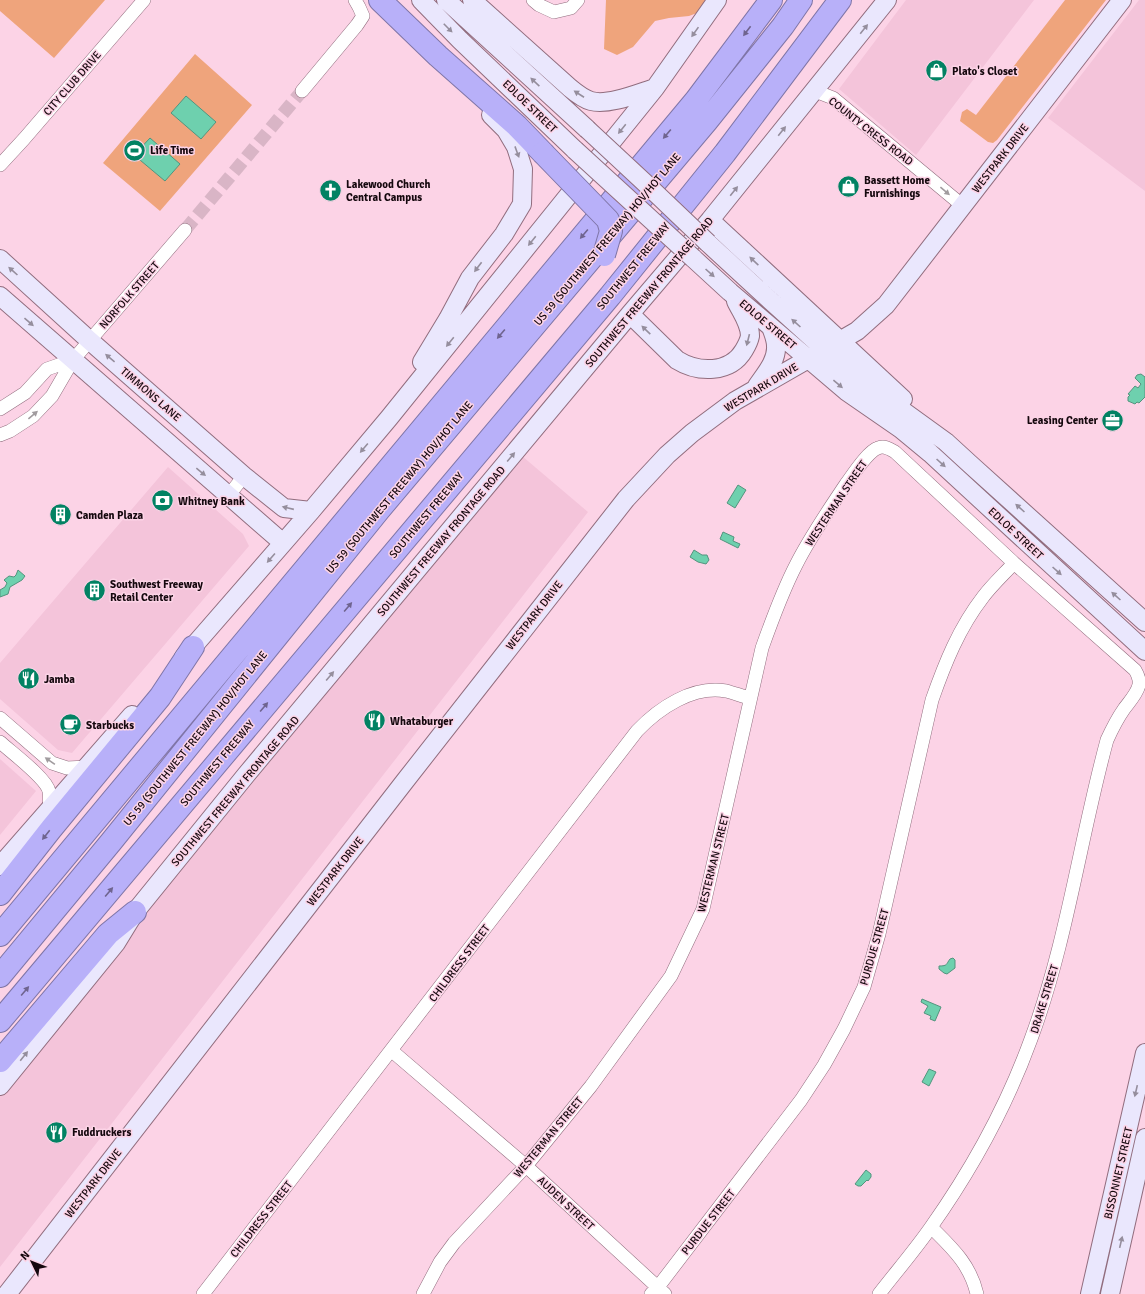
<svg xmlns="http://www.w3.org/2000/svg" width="1145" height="1294" font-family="Signika,sans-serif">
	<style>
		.built { fill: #f4c4da }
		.green { fill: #efa47c }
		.water { fill: #6ed0ae; stroke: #53947e }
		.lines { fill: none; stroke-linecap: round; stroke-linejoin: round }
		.street-tunnel { stroke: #d9b5c6; stroke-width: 13; stroke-dasharray: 13 6; stroke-linecap: butt }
		.street-casing { stroke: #916d7e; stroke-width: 14 }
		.secondary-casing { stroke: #916d7e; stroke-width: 20 }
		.highway-casing { stroke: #7f75a7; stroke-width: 24 }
		.street { stroke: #fff; stroke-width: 13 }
		.secondary { stroke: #eae7fd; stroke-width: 18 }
		.highway { stroke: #b8b0f9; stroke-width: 22 }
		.secondary-bridge-casing { stroke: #916d7e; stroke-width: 20; stroke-linecap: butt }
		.highway-bridge-casing { stroke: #7f75a7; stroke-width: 24; stroke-linecap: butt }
		.secondary-bridge { stroke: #eae7fd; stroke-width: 18 }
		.highway-bridge { stroke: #b8b0f9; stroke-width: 22 }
		.oneway { fill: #958e9d }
		.oneway2 { fill: #6f648f }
		.oneway3 { fill: #a19c9f }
		.labels { text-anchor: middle; stroke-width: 3; stroke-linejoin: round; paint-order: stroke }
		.poi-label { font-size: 11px; font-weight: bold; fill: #15080e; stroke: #fcd3e6; text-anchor: start }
		.street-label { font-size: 11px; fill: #15080e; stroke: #fcd3e6 }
	</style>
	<rect width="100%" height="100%" fill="#fcd3e6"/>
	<path class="built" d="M906,0H1034L916,155L839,89Z
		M1139,0H1145V191L1048,118Z
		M522,456L588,512L0,1267V1090Z
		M168,467L243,534L249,546L72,753L58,750L0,699V663Z
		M0,759L36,791L0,835Z"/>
	<path class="green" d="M0,0H105L54,58L0,11Z
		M606,0H706L697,13L689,16L669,18L655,21L633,47L617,55L604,49Z
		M1065,0H1106L997,140L993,143L988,142L960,121L962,112L967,109L976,115Z
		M195,54L252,105L160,211L103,163Z"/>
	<path class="water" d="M186,96L216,122L201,139L171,113Z
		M150,138L180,164L165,181L134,155Z
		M1141,374L1145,377V397L1139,403L1137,402L1135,404L1128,401V397L1130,395L1128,394L1135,386L1138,388L1141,384L1135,378L1137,375Z
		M738,485L746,490L735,508L727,503Z
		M723,532L734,537L733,541L740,544L738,548L720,539Z
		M694,550L702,555H707L709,560L706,564L698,562L690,557Z
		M18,570L25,576L22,580L10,587L8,594L0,597V590L5,587L7,583L4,580L9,576L14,577L16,575Z
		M953,958L955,960V968L947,974L944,973L939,969V966C948,966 946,964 950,959Z
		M922,999L941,1007L935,1021L930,1019L931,1016L924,1013L928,1006L921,1002Z
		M929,1069L936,1072L929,1086L922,1082Z
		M866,1170L871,1174V1177L868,1181L867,1180L861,1186H858L855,1184Z"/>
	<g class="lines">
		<path class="street-tunnel" d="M185,230L302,91"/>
		<defs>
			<path id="street" d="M533,0L539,5L554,12L571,8L578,0
				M302,91L357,25L363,16L359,7L355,0
				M815,91L833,98L963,206
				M0,165L24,139L144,0
				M0,409L25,393L47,369L73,360
				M0,435L10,431L33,416L52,396L73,360L185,230
				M229,495L244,476
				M0,718L52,763L67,768L87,767
				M0,742C11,752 46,778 49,791C50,796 49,803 50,809
				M392,1051L526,1166L665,1294
				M931,1227C952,1248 970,1264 977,1294
				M203,1294L637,731C659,708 693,685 726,691C734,693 742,696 750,698
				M423,1294L440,1262L454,1243L526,1166L591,1086L671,976L703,909L762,648C772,620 782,592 796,565C810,537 828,511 846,484C852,476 868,451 878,448C884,445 890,449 895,452L1014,563L1135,670C1138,675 1140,679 1139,685C1137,694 1129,702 1124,709C1117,719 1112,729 1107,740C1080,839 1067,942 1031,1039C1007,1105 972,1169 931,1227C915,1250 896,1272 879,1294
				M651,1294L658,1287L801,1100L824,1065L844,1029L864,987L879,934L932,700C945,663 959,628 983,597C992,585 1004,574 1014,563"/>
			<path id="secondary" d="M421,0L460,40L575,150
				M446,0L587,129
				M472,0L570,88C576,93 584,99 591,101C608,106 639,93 655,88
				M710,220L903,399
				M708,243L772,302L844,367L859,379L946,442L970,464L1145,622
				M693,258L730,292L846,391L901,429L930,453L1145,651
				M0,259L89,340L244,476L284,508L311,511
				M0,296L283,543
				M630,314L677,360C698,373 730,374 744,350C747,345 749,341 750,336C750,323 741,312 736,301
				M422,362L448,319L470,278L504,234L522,204L523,169L516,147L506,130L491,115
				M757,386C765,374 777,361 776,346C776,339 773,333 771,327
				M184,657L311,511L389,418L655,88L717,0
				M0,866L132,715
				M0,1086L116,943L135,912L246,775L630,314L710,220L887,0
				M7,1294L405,781L626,499L667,455L692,433L735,401L857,331L886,305L1122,0
				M1090,1294L1145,1053
				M1110,1294L1145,1138"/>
			<path id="highway" d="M380,0L438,56L517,126L543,153
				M0,894L51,829L160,697L193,647
				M0,935L696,100L771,0
				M0,976L111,842L379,510L707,121L783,26L801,0
				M0,1021L610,296L725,153L840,0
				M0,1061L108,934L135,912"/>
		</defs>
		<use href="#street" class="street-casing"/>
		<use href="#secondary" class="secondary-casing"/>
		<use href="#highway" class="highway-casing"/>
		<use href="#street" class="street"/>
		<use href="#secondary" class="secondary"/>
		<use href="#highway" class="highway"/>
		<defs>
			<path id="secondary-bridge" d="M587,129L644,182L708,243
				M575,150L693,258"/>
			<path id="highway-bridge" d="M543,153L608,220L611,231L604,255"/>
		</defs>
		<use href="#secondary-bridge" class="secondary-bridge-casing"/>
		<use href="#highway-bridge" class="highway-bridge-casing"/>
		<use href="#secondary-bridge" class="secondary-bridge"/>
		<use href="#highway-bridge" class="highway-bridge"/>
	</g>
	<defs><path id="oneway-solid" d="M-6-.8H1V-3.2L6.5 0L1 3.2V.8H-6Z"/></defs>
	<g class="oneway">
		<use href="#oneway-solid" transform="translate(448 28) rotate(45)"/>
		<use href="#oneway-solid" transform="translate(864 29) rotate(-51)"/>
		<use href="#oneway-solid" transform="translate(695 32) rotate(125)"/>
		<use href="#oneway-solid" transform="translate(535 82) rotate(-137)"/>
		<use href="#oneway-solid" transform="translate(579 94) rotate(-147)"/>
		<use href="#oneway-solid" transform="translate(622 129) rotate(129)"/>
		<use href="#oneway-solid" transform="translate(782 131) rotate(-51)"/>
		<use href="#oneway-solid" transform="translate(517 152) rotate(70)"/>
		<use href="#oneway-solid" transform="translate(734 191) rotate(-51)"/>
		<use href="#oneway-solid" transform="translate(532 241) rotate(129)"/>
		<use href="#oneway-solid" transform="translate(754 261) rotate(-137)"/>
		<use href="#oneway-solid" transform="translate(478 267) rotate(127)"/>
		<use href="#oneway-solid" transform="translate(13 271) rotate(-138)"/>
		<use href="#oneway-solid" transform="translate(710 273) rotate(42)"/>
		<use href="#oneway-solid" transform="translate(29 322) rotate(41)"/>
		<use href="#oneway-solid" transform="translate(796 323) rotate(-138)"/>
		<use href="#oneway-solid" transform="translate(646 330) rotate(-136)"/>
		<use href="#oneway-solid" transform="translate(748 340) rotate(104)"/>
		<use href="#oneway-solid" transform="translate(450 342) rotate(129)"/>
		<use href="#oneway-solid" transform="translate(110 358) rotate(-140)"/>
		<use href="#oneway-solid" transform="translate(838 384) rotate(40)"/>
		<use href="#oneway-solid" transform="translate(364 448) rotate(130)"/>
		<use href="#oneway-solid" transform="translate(511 457) rotate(-50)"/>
		<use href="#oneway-solid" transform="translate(941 463) rotate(42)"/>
		<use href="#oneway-solid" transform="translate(201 472) rotate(39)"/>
		<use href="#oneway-solid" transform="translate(288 508) rotate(-167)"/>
		<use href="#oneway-solid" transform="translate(1020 508) rotate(-138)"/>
		<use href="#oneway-solid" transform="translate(271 558) rotate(131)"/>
		<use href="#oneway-solid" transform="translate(1057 571) rotate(42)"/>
		<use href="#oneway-solid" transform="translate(1116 596) rotate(-138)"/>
		<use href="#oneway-solid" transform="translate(330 676) rotate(-50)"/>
		<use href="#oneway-solid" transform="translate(24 1056) rotate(-51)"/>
		<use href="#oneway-solid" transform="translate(1136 1091) rotate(103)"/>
		<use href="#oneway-solid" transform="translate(1121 1242) rotate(-77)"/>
	</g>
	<g class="oneway2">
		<use href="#oneway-solid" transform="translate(747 31) rotate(127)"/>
		<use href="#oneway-solid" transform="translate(667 134) rotate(130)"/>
		<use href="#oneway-solid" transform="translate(584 234) rotate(130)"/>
		<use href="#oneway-solid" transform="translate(501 334) rotate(130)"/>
		<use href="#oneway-solid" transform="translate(348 607) rotate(-50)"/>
		<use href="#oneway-solid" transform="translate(264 707) rotate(-50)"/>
		<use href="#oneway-solid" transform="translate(46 835) rotate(128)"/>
		<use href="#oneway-solid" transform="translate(109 892) rotate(-50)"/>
		<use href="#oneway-solid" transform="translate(25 991) rotate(-50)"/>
	</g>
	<g class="oneway3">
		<use href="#oneway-solid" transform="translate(945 191) rotate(40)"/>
		<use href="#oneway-solid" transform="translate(33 415) rotate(-40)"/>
		<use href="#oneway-solid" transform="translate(50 761) rotate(-145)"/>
	</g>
	<defs>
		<symbol id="shop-disc" viewBox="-11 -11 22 22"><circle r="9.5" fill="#028263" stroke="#fcd3e6"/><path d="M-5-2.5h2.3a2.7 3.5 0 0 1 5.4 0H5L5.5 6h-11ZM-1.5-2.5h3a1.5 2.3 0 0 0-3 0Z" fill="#fff"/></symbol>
		<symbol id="stadium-disc" viewBox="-11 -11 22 22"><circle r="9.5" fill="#028263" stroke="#fcd3e6"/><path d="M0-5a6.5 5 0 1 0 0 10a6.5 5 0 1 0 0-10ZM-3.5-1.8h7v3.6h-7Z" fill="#fff"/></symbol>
		<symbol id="church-disc" viewBox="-11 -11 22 22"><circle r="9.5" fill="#028263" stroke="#fcd3e6"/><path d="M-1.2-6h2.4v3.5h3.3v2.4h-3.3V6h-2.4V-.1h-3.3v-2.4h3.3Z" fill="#fff"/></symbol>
		<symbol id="office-disc" viewBox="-11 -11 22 22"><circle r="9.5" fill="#028263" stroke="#fcd3e6"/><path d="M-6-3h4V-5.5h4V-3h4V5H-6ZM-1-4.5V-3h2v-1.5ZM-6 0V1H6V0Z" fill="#fff"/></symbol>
		<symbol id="bank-disc" viewBox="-11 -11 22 22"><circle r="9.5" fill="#028263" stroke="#fcd3e6"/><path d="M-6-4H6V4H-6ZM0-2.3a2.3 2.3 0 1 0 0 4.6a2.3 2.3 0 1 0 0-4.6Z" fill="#fff"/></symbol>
		<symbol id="building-disc" viewBox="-11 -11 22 22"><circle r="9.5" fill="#028263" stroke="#fcd3e6"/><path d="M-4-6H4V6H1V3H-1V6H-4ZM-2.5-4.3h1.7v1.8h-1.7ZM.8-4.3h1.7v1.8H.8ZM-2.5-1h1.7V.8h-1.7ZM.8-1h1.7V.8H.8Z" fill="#fff"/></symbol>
		<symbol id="restaurant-disc" viewBox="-11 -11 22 22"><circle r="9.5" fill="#028263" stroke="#fcd3e6"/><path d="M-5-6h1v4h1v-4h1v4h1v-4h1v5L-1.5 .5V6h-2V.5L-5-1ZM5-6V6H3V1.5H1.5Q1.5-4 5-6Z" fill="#fff"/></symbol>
		<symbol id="cafe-disc" viewBox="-11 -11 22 22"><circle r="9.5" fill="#028263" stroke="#fcd3e6"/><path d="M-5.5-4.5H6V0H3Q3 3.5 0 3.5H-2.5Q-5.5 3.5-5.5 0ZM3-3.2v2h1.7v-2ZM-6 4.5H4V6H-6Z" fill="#fff"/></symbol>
	</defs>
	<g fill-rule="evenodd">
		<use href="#shop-disc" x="924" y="58" width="25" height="25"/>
		<use href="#stadium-disc" x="122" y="138" width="25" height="25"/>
		<use href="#shop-disc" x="836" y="174" width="25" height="25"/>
		<use href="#church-disc" x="318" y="178" width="25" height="25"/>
		<use href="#office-disc" x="1100" y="408" width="25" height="25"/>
		<use href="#bank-disc" x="150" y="488" width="25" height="25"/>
		<use href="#building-disc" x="48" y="502" width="25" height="25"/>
		<use href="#building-disc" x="82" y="578" width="25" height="25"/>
		<use href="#restaurant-disc" x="16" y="666" width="25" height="25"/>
		<use href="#restaurant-disc" x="362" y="708" width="25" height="25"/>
		<use href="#cafe-disc" x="58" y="712" width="25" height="25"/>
		<use href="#restaurant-disc" x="44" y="1120" width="25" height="25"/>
	</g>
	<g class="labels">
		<g class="poi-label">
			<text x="952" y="75">Plato's Closet</text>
			<text x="150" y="154">Life Time</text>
			<text x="864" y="184">Bassett Home<tspan x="864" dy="13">Furnishings</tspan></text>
			<text x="346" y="188">Lakewood Church<tspan x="346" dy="13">Central Campus</tspan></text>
			<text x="1098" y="424" text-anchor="end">Leasing Center</text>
			<text x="178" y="505">Whitney Bank</text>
			<text x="76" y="519">Camden Plaza</text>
			<text x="110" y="588">Southwest Freeway<tspan x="110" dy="13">Retail Center</tspan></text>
			<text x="44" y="683">Jamba</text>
			<text x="390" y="725">Whataburger</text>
			<text x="86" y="729">Starbucks</text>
			<text x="72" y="1136">Fuddruckers</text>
		</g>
		<g class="street-label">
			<text transform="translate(72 83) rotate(-49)" y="4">CITY CLUB DRIVE</text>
			<text transform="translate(530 106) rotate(44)" y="4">EDLOE STREET</text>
			<text transform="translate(871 131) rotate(38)" y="4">COUNTY CRESS ROAD</text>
			<text transform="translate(1000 158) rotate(-52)" y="4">WESTPARK DRIVE</text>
			<text transform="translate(607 239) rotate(-50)" y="4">US 59 (SOUTHWEST FREEWAY) HOV/HOT LANE</text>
			<text transform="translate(633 266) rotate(-51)" y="4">SOUTHWEST FREEWAY</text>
			<text transform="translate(649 292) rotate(-50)" y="4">SOUTHWEST FREEWAY FRONTAGE ROAD</text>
			<text transform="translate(129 295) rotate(-49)" y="4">NORFOLK STREET</text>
			<text transform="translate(768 324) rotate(40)" y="4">EDLOE STREET</text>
			<text transform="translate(761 387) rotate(-31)" y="4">WESTPARK DRIVE</text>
			<text transform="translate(151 394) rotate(41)" y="4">TIMMONS LANE</text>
			<text transform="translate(399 487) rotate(-50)" y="4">US 59 (SOUTHWEST FREEWAY) HOV/HOT LANE</text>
			<text transform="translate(836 503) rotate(-56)" y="4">WESTERMAN STREET</text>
			<text transform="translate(426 515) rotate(-50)" y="4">SOUTHWEST FREEWAY</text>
			<text transform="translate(1016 533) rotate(43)" y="4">EDLOE STREET</text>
			<text transform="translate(441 541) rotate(-50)" y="4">SOUTHWEST FREEWAY FRONTAGE ROAD</text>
			<text transform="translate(534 615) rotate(-52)" y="4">WESTPARK DRIVE</text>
			<text transform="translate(195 738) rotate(-51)" y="4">US 59 (SOUTHWEST FREEWAY) HOV/HOT LANE</text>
			<text transform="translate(217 763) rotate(-50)" y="4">SOUTHWEST FREEWAY</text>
			<text transform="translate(235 791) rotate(-50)" y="4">SOUTHWEST FREEWAY FRONTAGE ROAD</text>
			<text transform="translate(713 863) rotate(-76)" y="4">WESTERMAN STREET</text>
			<text transform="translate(335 871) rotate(-52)" y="4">WESTPARK DRIVE</text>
			<text transform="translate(874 947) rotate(-74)" y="4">PURDUE STREET</text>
			<text transform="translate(459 963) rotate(-53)" y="4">CHILDRESS STREET</text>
			<text transform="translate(1044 999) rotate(-73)" y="4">DRAKE STREET</text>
			<text transform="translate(548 1137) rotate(-50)" y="4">WESTERMAN STREET</text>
			<text transform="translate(1118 1173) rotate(-77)" y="4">BISSONNET STREET</text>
			<text transform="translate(93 1183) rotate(-52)" y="4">WESTPARK DRIVE</text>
			<text transform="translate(566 1203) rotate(43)" y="4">AUDEN STREET</text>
			<text transform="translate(261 1219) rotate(-52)" y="4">CHILDRESS STREET</text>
			<text transform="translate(708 1222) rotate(-52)" y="4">PURDUE STREET</text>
		</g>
	</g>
	<g transform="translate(32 1262) rotate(313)" stroke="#fcd3e6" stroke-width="3" paint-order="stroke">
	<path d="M0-3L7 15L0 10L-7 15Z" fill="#15080e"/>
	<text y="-6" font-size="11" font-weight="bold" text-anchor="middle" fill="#15080e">N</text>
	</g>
</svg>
